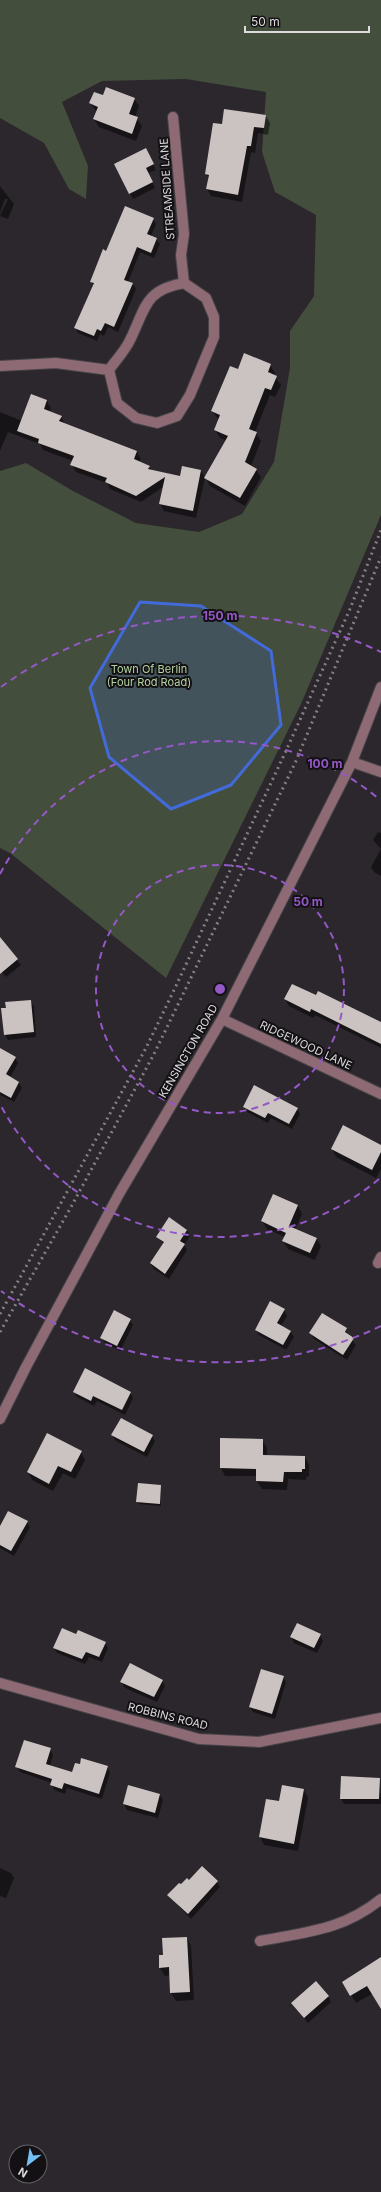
<svg xmlns="http://www.w3.org/2000/svg" width="381" height="2192" font-family="Inter,sans-serif">
	<style>
		.green { fill: #434e3d }
		.shadow { fill: #0007 }
		.building { fill: #cbc3c1 }
		.lines { fill: none; stroke-linecap: round; stroke-linejoin: round }
		.minor-casing { stroke: #474448; stroke-width: 12 }
		.minor { stroke: #8e6a75; stroke-width: 10 }
		.rail { stroke: #838084; stroke-width: 3; stroke-dasharray: 2 4; stroke-linecap: butt }
		.marked { fill: #436ad9; fill-opacity: 0.2; stroke: #436ad9; stroke-width: 3; stroke-linejoin: round }
		.ring { fill: none; stroke: #9458c7; stroke-width: 2; stroke-dasharray: 7 5 }
		.labels { text-anchor: middle; stroke-width: 4; stroke-linejoin: round; paint-order: stroke }
		.street-label { font-size: 11px; fill: #dddbde; stroke: #131113 }
		.park-label { font-size: 11px; fill: #b4d3a2; stroke: #131113 }
		.centre { fill: #9458c7; stroke: #131113; stroke-width: 2 }
		.ring-label { font-size: 12px; text-anchor: middle; font-weight: bold; fill: #9458c7; stroke: #131113; stroke-width: 4; stroke-linejoin: round; paint-order: stroke }
	</style>
	<rect width="100%" height="100%" fill="#2b272c"/>
	<path class="green" d="M0,0H381V515L301,704L166,978L10,853L0,848V471L26,463L73,491L136,523L199,532L242,514L274,462L290,368V331L314,296L316,215L275,192L262,152L266,92L186,79L102,81L62,102L88,166L86,199L69,189L44,143L0,118Z"/>
	<path class="shadow" d="M103,96L134,99L139,106L135,117L142,126L136,141L99,127L94,119L97,112L90,103Z
		M266,116L270,123L268,135L258,133L255,153L251,152L242,202L211,196L207,189L209,179L206,173L223,125Z
		M148,155L156,170L148,173L155,188L133,199L115,164Z
		M0,186L14,204L8,219L0,216L8,199H5L0,213Z
		M153,219L156,224L151,236L156,239L160,244L154,258L140,252L128,282L133,284L136,289L118,332L108,327L104,336L100,334L97,341L78,333L75,328L94,286L91,281L107,252Z
		M270,365L275,373L274,376L281,385L275,397L270,395L255,432L261,441L251,466L256,470L261,477L245,506L210,486L206,478L227,441L220,438L215,430L219,420L212,411L238,371Z
		M47,401L51,408L49,412L61,417L65,424L137,452L141,459L139,462L149,466L152,471L181,477L183,468L201,471L205,478L196,518L164,511L160,504L163,487L141,502L110,489L107,483L76,472L72,465L73,461L43,450L40,444L8,432L0,451V412L22,421Z
		M378,832L381,833V849L373,840Z
		M381,849V876L374,872L371,867Z
		M0,939L21,965L6,977L0,970Z
		M285,999L381,1023V1048L315,1015L313,1018L289,1006Z
		M30,1001L34,1006L36,1037L8,1040L5,1034Z
		M0,1050L15,1058L18,1063L10,1078L19,1083L22,1088L14,1102L0,1095Z
		M244,1107L297,1109L300,1114L292,1129L271,1118L268,1123L247,1112Z
		M381,1146V1169L376,1178L336,1157L332,1149Z
		M298,1206L302,1214L295,1229L316,1238L321,1246L315,1260L288,1249L283,1241L285,1237L267,1229L262,1221Z
		M187,1230L190,1236L184,1245L187,1250L169,1279L154,1269L151,1264L164,1244L157,1237Z
		M284,1310L287,1316L281,1326L291,1332L294,1337L286,1350L259,1335L256,1330Z
		M130,1320L133,1325L120,1351L105,1343L102,1338Z
		M346,1329L348,1336L356,1345L347,1360L314,1339L311,1334Z
		M74,1392H130L133,1398L125,1415L97,1401L94,1406L77,1397Z
		M112,1435L152,1436L155,1441L147,1457L116,1441Z
		M262,1440L267,1448V1456L305,1457L309,1465V1476L306,1477V1480L288,1479L287,1490L262,1489L257,1481V1476H225L221,1468Z
		M81,1452L85,1460L75,1479L63,1473L53,1491L32,1480L28,1472Z
		M161,1486V1506L139,1504L137,1501Z
		M27,1522L30,1527L14,1556L0,1548V1528Z
		M77,1635L105,1643L108,1648L102,1662L89,1657L85,1664L57,1653L54,1648Z
		M320,1635L323,1641L317,1653L294,1643L291,1637Z
		M283,1677L286,1682L275,1719L253,1712L250,1707Z
		M162,1680L165,1686L157,1702L125,1688L121,1682Z
		M50,1749L53,1755L50,1766L73,1773L107,1767L110,1772L102,1799L67,1788L65,1794L54,1790L52,1783L20,1772L17,1767Z
		M380,1779L381,1804H344L341,1799Z
		M129,1786L160,1795L163,1800L158,1818L127,1810L124,1804Z
		M304,1790L308,1798L298,1851L264,1845L260,1837L279,1803Z
		M0,1868L11,1873L14,1878L6,1898L0,1896Z
		M189,1881L217,1882L220,1887L191,1919L168,1895Z
		M187,1938L191,1946L194,2000L176,2001L171,1993L170,1975L165,1976L160,1968L164,1956Z
		M381,1958V2001L372,1994L356,2003L343,1982Z
		M328,1996L331,2002L308,2023L293,2003Z"/>
	<path class="building" d="M106,87L135,98L129,114L138,117L132,134L93,119L98,107L89,103L94,92L103,95Z
		M224,109L266,115L264,128L254,127L251,146H247L238,195L206,189L209,175L205,174L213,123L222,124Z
		M146,148L154,164L146,168L153,182L129,194L114,164Z
		M125,206L154,218L147,234L157,238L151,253L137,247L124,280L133,283L114,327L105,323L101,331L97,329L94,336L74,328L94,283L90,282L103,249L106,251Z
		M244,353L271,364L268,372L277,376L271,390L265,388L249,429L257,432L245,462L257,469L240,498L204,478L228,436L214,430L220,415L211,411L230,366L238,369Z
		M31,394L47,400L44,409L62,416L59,421L137,451L134,459L150,466L148,469L180,476L182,466L201,470L193,511L159,504L165,477L136,496L105,482L107,478L70,465L74,456L38,443L39,439L17,431Z
		M0,937L18,959L0,974Z
		M292,984L316,995L318,991L381,1022V1044L311,1009L310,1012L284,999Z
		M31,1000L34,1032L4,1035L1,1008H6L5,1002Z
		M0,1048L16,1057L6,1074L19,1082L11,1098L0,1092Z
		M254,1085L298,1108L289,1124L268,1113L265,1118L243,1107Z
		M343,1125L381,1145V1152L372,1170L331,1149Z
		M273,1194L298,1205L289,1226L317,1238L310,1253L282,1241L286,1233L261,1221Z
		M169,1217L187,1230L180,1241L185,1244L165,1274L150,1263L164,1242L156,1237Z
		M270,1301L285,1309L277,1323L291,1331L283,1345L255,1330Z
		M114,1310L131,1319L117,1346L100,1338Z
		M322,1313L347,1328L345,1332L354,1338L343,1355L309,1333Z
		M85,1368L131,1392L122,1410L93,1396L91,1401L73,1392Z
		M121,1418L153,1435L144,1452L111,1435Z
		M47,1433L82,1451L71,1472L58,1466L49,1484L27,1472Z
		M220,1438L263,1439V1455L305,1456V1469H302V1472H284L283,1482L256,1481V1469L220,1468Z
		M138,1483L161,1485L160,1504L136,1502Z
		M8,1511L28,1521L11,1551L0,1545V1526Z
		M297,1623L321,1634L314,1648L290,1637Z
		M62,1628L76,1634L78,1630L106,1642L99,1657L86,1652L82,1659L53,1648Z
		M130,1663L163,1680L154,1697L120,1682Z
		M261,1669L284,1676L272,1714L249,1707Z
		M24,1740L51,1748L46,1764L72,1772L75,1763L80,1764L81,1758L108,1766L99,1794L64,1783L62,1789L50,1785L52,1779L15,1767Z
		M341,1776L380,1778L379,1799H340Z
		M128,1785L160,1794L155,1813L123,1804Z
		M282,1785L304,1789L294,1844L259,1837L266,1799L279,1801Z
		M202,1866L218,1881L188,1914L167,1895L179,1883L181,1884L187,1878L189,1880Z
		M187,1937L190,1992L170,1993L169,1967L159,1968V1955H163L162,1938Z
		M381,1957V2009L367,1986L350,1996L342,1982Z
		M316,1981L329,1996L304,2018L291,2003Z"/>
	<g class="lines">
		<defs>
			<path id="minor" d="M173,117L184,234L181,255L184,283
				M184,283L206,298L214,317V337L190,395L177,416L157,423L136,418L117,403L109,370C116,360 125,351 130,340C146,308 144,290 184,283Z
				M0,366L56,363L109,370
				M352,762L381,772
				M222,1019L381,1094
				M378,1263L381,1257
				M0,1419L26,1367L119,1194L222,1019L352,762L381,687
				M0,1683L199,1739L259,1742L381,1718
				M260,1941C306,1932 343,1930 381,1899"/>
		</defs>
		<use href="#minor" class="minor-casing"/>
		<use href="#minor" class="minor"/>
		<path class="rail" d="M0,1314L146,1048L175,988L285,753L350,609L381,530
			M0,1332L71,1207L154,1054L296,761L381,557"/>
	</g>
	<path class="marked" d="M140,602L201,606L271,651L281,725L231,785L171,809L109,757L90,688Z"/>
	<g class="ring">
		<circle cx="220" cy="989" r="124"/>
		<path d="M379 1179A248 248 0 0 1 0 1104M0 874A248 248 0 0 1 379 799"/>
		<path d="M381 1326A373 373 0 0 1 1 1291M1 687A373 373 0 0 1 381 652"/>
	</g>
	<g class="labels">
		<g class="street-label">
			<text transform="translate(167 189) rotate(-94)" y="4">STREAMSIDE LANE</text>
			<text transform="translate(306 1045) rotate(25)" y="4">RIDGEWOOD LANE</text>
			<text transform="translate(188 1051) rotate(-60)" y="4">KENSINGTON ROAD</text>
			<text transform="translate(168 1716) rotate(14)" y="4">ROBBINS ROAD</text>
		</g>
		<g class="park-label">
			<text x="149" y="673">Town Of Berlin<tspan x="149" dy="13">(Four Rod Road)</tspan></text>
		</g>
	</g>
	<circle cx="220" cy="989" r="6" class="centre"/>
	<g class="ring-label">
		<text x="220" y="620">150 m</text>
		<text x="325" y="768">100 m</text>
		<text x="308" y="906">50 m</text>
	</g>
	<g transform="translate(28 2164) rotate(211)"><circle r="19" fill="#131113" stroke="#646264"/>
	<path d="M0-3L7 15L0 10L-7 15Z" fill="#74c0f6"/>
	<text y="-6" font-size="11" font-weight="bold" text-anchor="middle" fill="#dddbde">N</text>
	</g>
	<path d="M245 26v6h124v-6" fill="none" stroke="#dddbde" stroke-width="2"/>
	<text x="251" y="26" font-size="12" fill="#dddbde" stroke="#131113" stroke-width="3" paint-order="stroke">50 m</text>
</svg>
